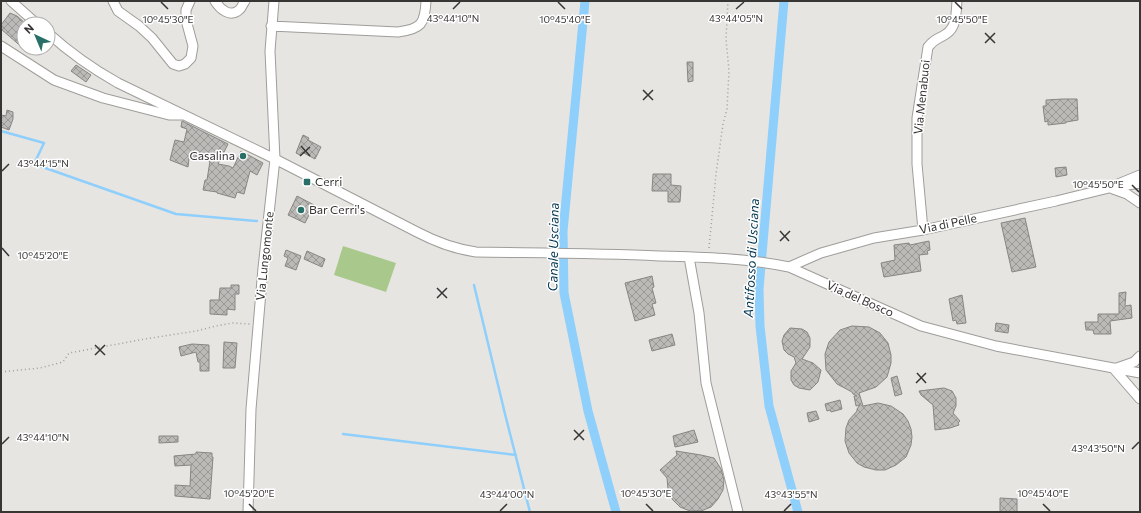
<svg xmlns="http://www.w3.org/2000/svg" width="1141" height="513" font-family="Commissioner,sans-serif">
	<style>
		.pitch { fill: #a9c98c }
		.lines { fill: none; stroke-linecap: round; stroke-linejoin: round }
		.stream { stroke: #8fcffb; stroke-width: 2.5 }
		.canal { stroke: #8fcffb; stroke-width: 9 }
		.building { fill: url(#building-cross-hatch); stroke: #888683 }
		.minor-casing { stroke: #9f9d9a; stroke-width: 11 }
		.path { stroke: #9f9d9b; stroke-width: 1.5; stroke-dasharray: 1 3; stroke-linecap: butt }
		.minor { stroke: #fff; stroke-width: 9 }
		.ticks { fill: none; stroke: #373635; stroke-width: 1.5 }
		.poi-dot { fill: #276f67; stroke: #fff; stroke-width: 1.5 }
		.labels { text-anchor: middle; stroke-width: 3; stroke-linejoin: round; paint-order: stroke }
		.street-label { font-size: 12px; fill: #373635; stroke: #fff }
		.poi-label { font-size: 12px; fill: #373635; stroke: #fff; text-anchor: start }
		.water-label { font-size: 13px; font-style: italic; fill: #003551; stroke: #fff }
		.ticks-label { font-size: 10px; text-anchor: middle; fill: #373635; stroke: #fff; stroke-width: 3; stroke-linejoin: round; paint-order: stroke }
	</style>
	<defs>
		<pattern id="building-cross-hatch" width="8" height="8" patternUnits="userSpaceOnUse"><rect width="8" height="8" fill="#bbbab7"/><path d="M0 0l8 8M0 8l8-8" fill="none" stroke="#999896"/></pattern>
	</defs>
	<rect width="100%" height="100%" fill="#e7e5e2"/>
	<path class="pitch" d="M343,246L396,263L386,292L334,275Z"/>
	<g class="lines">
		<path class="stream" d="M1,131L44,143L34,164L176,214L257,221
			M474,285L505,414L530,512
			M343,434L516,455"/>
		<path class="canal" d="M585,1L563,231L564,293L588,411L616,512
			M784,1L759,289L760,326L769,406L798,512"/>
	</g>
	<path class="building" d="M10,13L17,16L24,22V49L1,29V25Z
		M687,62H693V81L688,82Z
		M76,65L91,75L86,82L71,71Z
		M1063,99H1077L1078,120L1066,122V123L1048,125V121L1045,122L1043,106H1046V100Z
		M7,110L13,112V119L9,130L1,127V115L6,116Z
		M182,121L228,144L218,164L229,166L233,168L241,151L263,163L257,175L250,171L244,194L237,192L235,198L217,193V192L203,190L205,180H207L210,161L189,158L188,167L170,160L175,140L184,142L187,129L181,127Z
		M303,135L309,138L308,140L321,147L315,159L302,152L300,155L296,153Z
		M1066,167L1067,175L1056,177L1055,168Z
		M653,174H671V185L681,186L680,202H668V191H652Z
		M297,196L314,205L305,223L288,215Z
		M1025,218L1036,267L1012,272L1001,223Z
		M929,241L930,250L927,251L928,254L919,255L921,271L884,277L881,263L895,260L894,245L909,243L910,245Z
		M286,250L301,256L296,270L285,266L288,258L284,256Z
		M307,251L325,259L322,267L304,259Z
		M652,276L654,287L652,288L656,303L652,304L655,315L635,321L625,283Z
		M231,285H239V294H235V310L227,309V315L210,314V300H219L220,288H231Z
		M1126,292L1125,306L1131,305L1132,318L1110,321L1111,334H1094L1093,330H1086L1085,322H1098V314H1119V293Z
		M962,295L966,323L957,324L956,320L953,321L949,299Z
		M996,323L1009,325L1008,333L995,331Z
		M852,326L869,327L880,333L888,343L891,355V363L887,377L876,387L859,393L863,406L878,403L891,406L903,414L908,421L911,429L912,437L911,445L906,457L896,465L885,470H876L864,467L857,463L849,453L845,441L846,428L849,420L857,411V409L860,405L856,406L854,396H857L853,394L852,392L837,384L826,370L825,354L829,342L840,330Z
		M790,328L802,329L807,332L810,338V347L802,359L813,363L821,370L818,382L810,390L799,388L794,385L791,380V371L796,363L794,357L788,354L784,350L782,341L784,335Z
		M672,334L675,345L652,351L649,340Z
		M224,342L237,343L235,368H223Z
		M192,344L209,345V371H200V362H198L196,352L181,356L179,347Z
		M897,376L902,394L895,396L891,378Z
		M944,388L952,391L956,398V406L953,413L960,421L958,423L959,425L950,428L935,430L933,405L921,395L919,391Z
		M840,400L842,409L831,412L830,410L827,411L825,404Z
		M816,411L819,419L809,422L807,413Z
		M694,430L698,442L675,447L673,436Z
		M159,436H178V442L159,443Z
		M676,451L701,455L714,458L721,469L724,480L723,490L718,499L711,507L701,511H690L680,507L672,499L668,489L667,478L660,470L677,455Z
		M196,452L212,453V457H213L210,499L175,496V485L190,486L191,465L175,466L174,456L196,454Z
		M1000,498L1017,499V512H1000Z"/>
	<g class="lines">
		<defs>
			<path id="minor" d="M11,1L37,24
				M113,1L118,11L139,26L152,38L173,64L179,66L185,64L191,58L193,46L186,20V10L190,1
				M215,1C220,9 230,18 239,10C242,8 243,3 245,1
				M271,26L398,32C421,29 425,24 426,1
				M48,33C69,52 93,69 118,83L275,159L417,232C436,242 455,249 476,252C537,253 598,253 659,256C702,257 746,258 789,267L921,326L996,346L1140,373
				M1,46L54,80L103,98L169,115H182
				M1118,184L1140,175
				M1113,189L1127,194L1140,203
				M923,230L917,164V118L928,47C935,38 937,40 946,34C957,27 956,12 957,1
				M689,257L699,313L706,383L738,512
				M789,267L821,253L874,238L923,230L1056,201L1109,188L1140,183
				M1140,356L1134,362L1114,369L1140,399
				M248,512L251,409L263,268L275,159L270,51L274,1"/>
		</defs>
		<use href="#minor" class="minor-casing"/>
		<path class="path" d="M709,248L716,174L723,124L727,109L729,71L726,39L728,1
			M1,372L40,368L63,362L69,353L145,339L196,331L216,326L233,323L250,324"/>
		<use href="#minor" class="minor"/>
	</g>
	<path class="ticks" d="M161,2L168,9M558,2L565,9M955,2L962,9M453,9L460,2M736,9L744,2M985,33L995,43M985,43L995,33M643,90L653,100M643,100L653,90M301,146L310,156M300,156L310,147M2,171L9,164M1132,185L1139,192M780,231L789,241M780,241L790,231M2,248L9,256M437,288L447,298M437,298L447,288M95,345L105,355M95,355L105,345M917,373L926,383M916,383L926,373M574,430L584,440M574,440L584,430M2,444L9,437M1132,449L1139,442M249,504L256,511M646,504L653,511M1043,504L1050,511M500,511L507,504M784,511L791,504"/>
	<g class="poi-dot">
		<circle cx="243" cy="156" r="4"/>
		<rect x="303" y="178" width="8" height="8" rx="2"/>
		<circle cx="301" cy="210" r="4"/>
	</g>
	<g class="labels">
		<g class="street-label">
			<text transform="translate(922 97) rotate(-84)" y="4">Via Menabuoi</text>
			<text transform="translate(948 224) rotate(-12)" y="4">Via di Pelle</text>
			<text transform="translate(265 256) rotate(-84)" y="4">Via Lungomonte</text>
			<text transform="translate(860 299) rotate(24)" y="4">Via del Bosco</text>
		</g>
		<g class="poi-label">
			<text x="235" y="160" text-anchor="end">Casalina</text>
			<text x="315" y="186">Cerri</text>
			<text x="309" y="214">Bar Cerri's</text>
		</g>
		<g class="water-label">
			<text transform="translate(553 247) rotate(-89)" y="5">Canale Usciana</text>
			<text transform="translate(751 258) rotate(-87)" y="5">Antifosso di Usciana</text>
		</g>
	</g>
	<g class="ticks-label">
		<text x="453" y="22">43°44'10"N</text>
		<text x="736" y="22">43°44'05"N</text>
		<text x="168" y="23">10°45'30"E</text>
		<text x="565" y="23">10°45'40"E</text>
		<text x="962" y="23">10°45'50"E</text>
		<text x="43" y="167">43°44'15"N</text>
		<text x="1098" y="188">10°45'50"E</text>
		<text x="43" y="259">10°45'20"E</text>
		<text x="43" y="441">43°44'10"N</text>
		<text x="1098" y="452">43°43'50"N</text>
		<text x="249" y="497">10°45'20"E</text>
		<text x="646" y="497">10°45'30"E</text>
		<text x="1043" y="497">10°45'40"E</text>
		<text x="507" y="498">43°44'00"N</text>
		<text x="791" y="498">43°43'55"N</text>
	</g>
	<rect width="1141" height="513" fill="none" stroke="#373635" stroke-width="4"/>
	<g transform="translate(36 36) rotate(316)"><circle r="19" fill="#ffffff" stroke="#afafae"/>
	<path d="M0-3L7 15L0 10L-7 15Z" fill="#276f67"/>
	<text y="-6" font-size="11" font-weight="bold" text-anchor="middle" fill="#373635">N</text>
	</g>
</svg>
